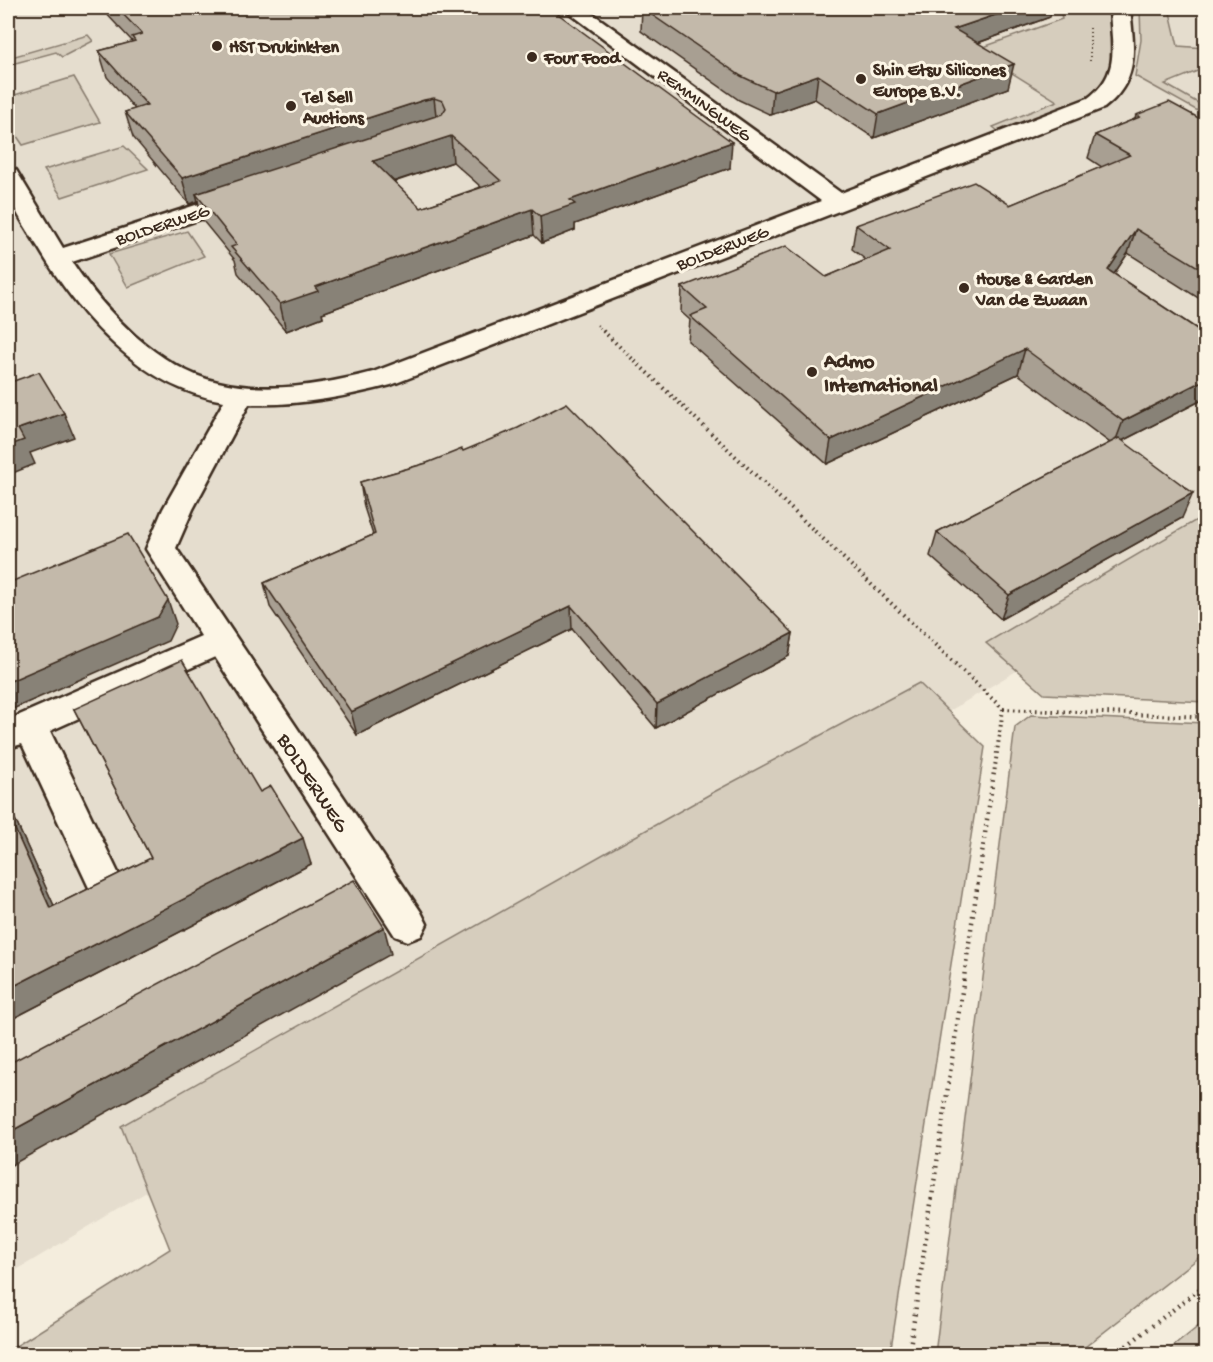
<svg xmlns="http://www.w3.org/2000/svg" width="1213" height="1362" font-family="'Gochi Hand',sans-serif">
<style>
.built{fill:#e5ddce}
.green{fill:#d6cdbd;stroke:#887c6e;stroke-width:1.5}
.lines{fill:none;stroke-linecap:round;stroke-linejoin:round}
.minor-casing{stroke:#3b2a1e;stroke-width:5}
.path-far2{stroke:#3b2a1e;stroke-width:2;stroke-dasharray:1 3;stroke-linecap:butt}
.path-far1{stroke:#3b2a1e;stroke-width:4;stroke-dasharray:1.5 4;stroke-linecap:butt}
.path{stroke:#3b2a1e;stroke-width:4.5;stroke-dasharray:1.5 5;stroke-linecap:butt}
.minor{fill:#fcf5e5;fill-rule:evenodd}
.wall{fill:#a89f92;stroke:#3b2a1e;stroke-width:1.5;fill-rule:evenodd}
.shaded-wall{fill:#888277;stroke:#3b2a1e;stroke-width:1.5}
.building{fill:#c3b9aa;stroke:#3b2a1e;stroke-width:1.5;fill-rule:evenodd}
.poi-dot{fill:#3b2a1e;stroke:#fcf5e5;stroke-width:2}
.labels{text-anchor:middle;stroke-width:6;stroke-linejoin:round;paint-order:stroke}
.far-poi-label{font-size:18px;font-weight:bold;fill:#3b2a1e;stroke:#fcf5e5;text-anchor:start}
.far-street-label{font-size:18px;fill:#3b2a1e;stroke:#fcf5e5}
.poi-label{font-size:21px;font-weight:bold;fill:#3b2a1e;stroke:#fcf5e5;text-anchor:start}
.street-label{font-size:21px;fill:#3b2a1e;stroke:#fcf5e5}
</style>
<rect width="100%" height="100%" fill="#f4eddd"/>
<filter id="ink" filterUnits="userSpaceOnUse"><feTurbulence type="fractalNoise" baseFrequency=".0167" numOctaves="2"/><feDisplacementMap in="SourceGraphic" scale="12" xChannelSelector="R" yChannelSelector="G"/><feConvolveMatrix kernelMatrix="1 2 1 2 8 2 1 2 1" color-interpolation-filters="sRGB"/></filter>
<g filter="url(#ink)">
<polygon class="built" points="8,8 1205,8 1205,558 8,1275"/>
<g class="green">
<path d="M1060,8h51c1,13 7,32 5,46 -8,51 -71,65 -112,82l-11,-9 64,-26 -82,-51 87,-31z"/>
<polygon points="1140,8 1169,8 1178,46 1205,48 1205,68 1165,84 1205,107 1205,115 1135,76 1141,40"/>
<polygon points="88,35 93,41 62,57 56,52 8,65 8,58"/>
<polygon points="74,77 100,122 23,145 8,123 8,97"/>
<polygon points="124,146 148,169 62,197 44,170"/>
<polygon points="187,231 204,256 128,287 109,254"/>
<polygon points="1205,515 1205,702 1044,694 986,643"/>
<polygon points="919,683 985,747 890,1354 8,1354 8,1351 170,1249 121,1126 712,793"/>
<polygon points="1031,715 1205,723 1205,1253 1076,1354 935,1354 1015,727"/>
<polygon points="1205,1321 1205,1354 1164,1354"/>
</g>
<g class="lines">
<defs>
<path id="minor" d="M563,8h22l256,185 247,-95c34,-25 23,-54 22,-90h20c4,41 10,72 -26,100l-713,277c-47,12 -93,21 -142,19l-56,105 -17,39 245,364 6,12 -6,12 -13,5 -13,-5 -180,-279 -165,74 72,150 -5,11 -13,5 -13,-5 -69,-148 -14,4v-28l193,-84 -55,-87 17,-40 61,-108c-83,-13 -145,-85 -186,-154 -10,-16 -22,-34 -29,-51 -3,-8 -1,-20 -1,-28l8,2 47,78 173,-56 8,-2 8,2 4,5 -4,5 -180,60c33,50 86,106 146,120 50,12 105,3 155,-10l448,-171z"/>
</defs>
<use href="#minor" class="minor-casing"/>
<g class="path-far2">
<polyline points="1090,28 1090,63"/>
<polyline points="597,325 604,332"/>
</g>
<g class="path-far1">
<polyline points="603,331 1003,709 994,774"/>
<polyline points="1003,709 1206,717"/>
</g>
<g class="path">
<polyline points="909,1354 994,772"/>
<polyline points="1116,1354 1206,1284"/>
</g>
<use href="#minor" class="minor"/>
</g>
<g class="wall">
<path d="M101,8h449l180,160 -155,56v6l-33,13 -8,-8 -212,78 1,4 -37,14 -48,-58 -3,-13 -32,-39 -5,-20 -9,3 -56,-67 -8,-25 10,-3 -28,-32 -8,-26 34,-9zM453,162l28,25 -60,21 -27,-26z"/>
<polygon points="642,8 1050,17 978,43 1008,88 874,138 815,99 771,115 739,100 641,31"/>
<polygon points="1136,115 1206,122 1206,303 1128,253 1114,274 1206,335 1206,398 1122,441 1182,518 1001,619 930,556 937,532 1110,443 1018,374 827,464 688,341 690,320 681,312 682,287 826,277 866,260 852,249 856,225 1010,205 1102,167 1088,158 1095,135 1135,119"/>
<polygon points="463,451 793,633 789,656 656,728 572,629 357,735 270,607 264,583 373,535 364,507 360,482 427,463"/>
<polygon points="74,709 260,792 311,864 8,1021 8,804 54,906 151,858"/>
</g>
<g class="shaded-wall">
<polygon points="1016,8 1053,8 1050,17 949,53 954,29"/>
<polygon points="1014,64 1008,88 874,138 878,114"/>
<polygon points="818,75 815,99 771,115 773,91"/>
<polygon points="434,98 437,124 196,194 198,201 189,204 182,178 424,100"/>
<polygon points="451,136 453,162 377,187 373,161"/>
<polygon points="732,142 730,168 575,224 575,230 542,243 540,216 570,200"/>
<polygon points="532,209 534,235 322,313 323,317 286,331 280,304 315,287"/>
<polygon points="1136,229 1128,253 1100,295 1108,270"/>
<polygon points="1025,349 1018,374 827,464 831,440"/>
<polygon points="1206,379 1206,398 1114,445 1123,421"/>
<polygon points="64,413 74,437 30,453 35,464 8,475 8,446 18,429"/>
<polygon points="1193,493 1182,518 1001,619 1009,595"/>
<polygon points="168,600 176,624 168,641 8,711 8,682"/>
<polygon points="571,606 572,629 357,735 351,712"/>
<polygon points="793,633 789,656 656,728 657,704"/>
<polygon points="8,804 66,932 50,908 8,814"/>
<polygon points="303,838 311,864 8,1021 8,989"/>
<polygon points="384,927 391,954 8,1167 8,1133"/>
</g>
<g class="building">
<path d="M117,8h433l182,134 -162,58 5,4 -35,12 -8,-7 -217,78 3,4 -38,13 -49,-57 6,-2 -41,-51 246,-80 4,-6 -3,-7 -9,-3 -10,2 -242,78 -57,-66 22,-7 -48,-54 36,-10 -3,-4 10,-3zM451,136l50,45 -80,27 -48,-47z"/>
<polygon points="642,8 1016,8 954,29 1014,64 878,114 818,75 773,91 741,76"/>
<polygon points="1169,102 1206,122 1206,272 1136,229 1108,270 1206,335 1206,379 1123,421 1025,349 831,440 690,316 707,309 682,287 786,246 826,277 890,250 856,225 974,182 1010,205 1130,155 1095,135 1140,117 1136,115"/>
<polygon points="39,372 64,413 18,429 24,440 8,446 8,383"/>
<polygon points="567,403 793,633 657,704 571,606 351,712 264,583 375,534 360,482 427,463 462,449 463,451 518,428"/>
<polygon points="1119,438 1193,493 1009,595 937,532"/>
<polygon points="128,534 168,600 158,617 8,682 8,583"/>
<polygon points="182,660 260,792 271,786 303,838 8,989 8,814 50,908 151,858 74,709"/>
<polygon points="354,880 384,927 8,1133 8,1064"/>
</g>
</g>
<g class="poi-dot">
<circle cx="217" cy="46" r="6"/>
<circle cx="532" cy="57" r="6"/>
<circle cx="861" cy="79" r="6"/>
<circle cx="291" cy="106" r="6"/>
<circle cx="964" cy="288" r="6"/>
<circle cx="812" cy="372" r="6"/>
</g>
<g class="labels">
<g class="far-poi-label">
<text x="229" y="52">HST Drukinkten</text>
<text x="544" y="63">Four Food</text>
<text x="873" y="75">Shin Etsu Silicones<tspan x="873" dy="21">Europe B.V.</tspan></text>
<text x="303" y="102">Tel Sell<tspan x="303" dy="21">Auctions</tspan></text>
<text x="976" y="284">House &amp; Garden<tspan x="976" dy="21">Van de Zwaan</tspan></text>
</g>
<g class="far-street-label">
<text transform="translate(705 104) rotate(36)" y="6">REMMINGWEG</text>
<text transform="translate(162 224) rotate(-18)" y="6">BOLDERWEG</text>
<text transform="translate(722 247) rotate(-21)" y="6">BOLDERWEG</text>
</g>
<g class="poi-label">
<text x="824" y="367">Admo<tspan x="824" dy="24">International</tspan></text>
</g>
<g class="street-label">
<text transform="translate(314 782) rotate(57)" y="7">BOLDERWEG</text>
</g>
</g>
<rect width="1213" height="1362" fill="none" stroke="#fcf5e5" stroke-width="30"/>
<rect x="15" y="15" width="1183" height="1332" fill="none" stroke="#3b2a1e" stroke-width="2" filter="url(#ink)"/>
</svg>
